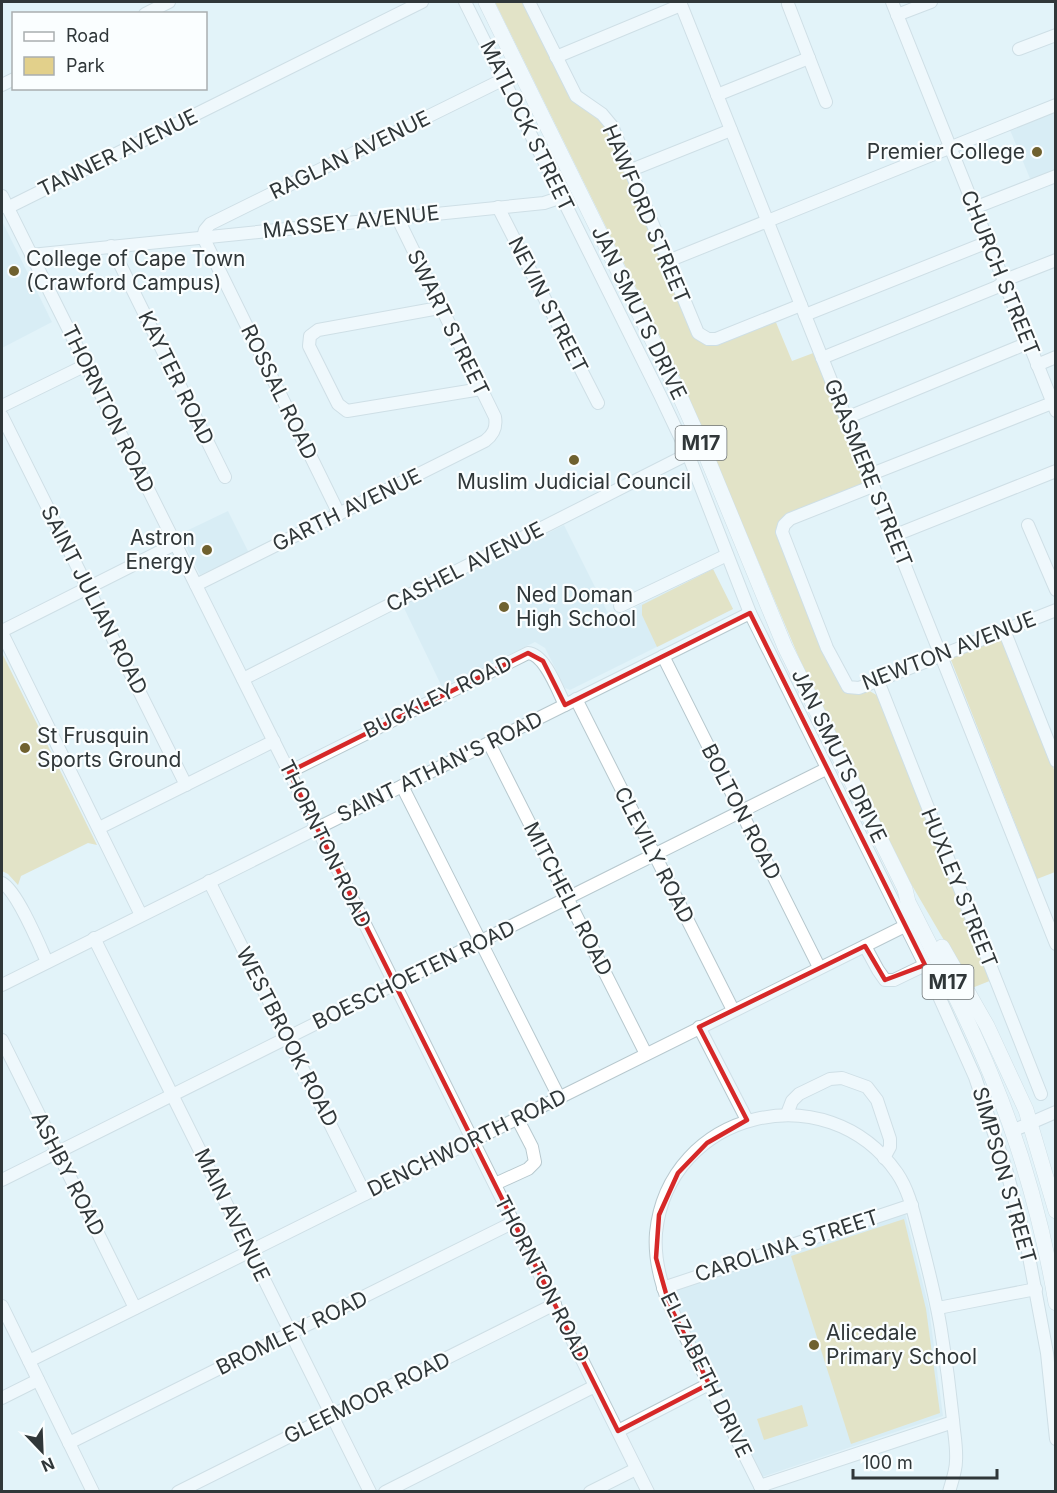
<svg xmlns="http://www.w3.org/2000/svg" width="1057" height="1493" font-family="Inter,sans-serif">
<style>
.built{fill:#cde7ef}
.green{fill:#e2d08b}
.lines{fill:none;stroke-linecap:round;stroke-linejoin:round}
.minor-casing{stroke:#b7c8ce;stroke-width:14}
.major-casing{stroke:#b7c8ce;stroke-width:16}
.minor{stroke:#fff;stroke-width:12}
.major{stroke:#fff;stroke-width:15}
.marked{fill:none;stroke:#d62828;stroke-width:4.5;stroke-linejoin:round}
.poi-dot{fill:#6f612f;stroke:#fafeff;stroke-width:2}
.labels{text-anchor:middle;stroke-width:4.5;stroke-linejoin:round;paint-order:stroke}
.shield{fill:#fafeff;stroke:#6d7374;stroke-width:1.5}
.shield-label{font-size:20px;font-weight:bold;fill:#303739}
.street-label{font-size:21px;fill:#303739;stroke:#fafeff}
.poi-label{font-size:21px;fill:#303739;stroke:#fafeff;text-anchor:start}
</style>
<rect width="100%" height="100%" fill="#e2f3f9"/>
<g class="built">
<polygon points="1055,112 1055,171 1031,181 1010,130"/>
<polygon points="2,221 52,322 2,348"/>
<polygon points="228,511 249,553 200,575 180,534"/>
<polygon points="564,525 611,619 713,569 733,609 570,690 565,688 545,648 535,642 442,687 403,606"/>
<polygon points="905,1213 929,1308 943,1416 759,1478 669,1293"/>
</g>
<g class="green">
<polygon points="495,2 524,2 589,111 607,125 696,337 706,344 775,320 792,361 816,352 867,482 793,512 780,521 777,532 845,692 852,694 868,690 878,696 992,980 972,988 910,882 800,660 681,379"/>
<polygon points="713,569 733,609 657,647 642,615 642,605"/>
<polygon points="999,637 1003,639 1055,772 1055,872 1037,879 951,660 951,658"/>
<polygon points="2,653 97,845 88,843 21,876 18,885 8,874 2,871"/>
<polygon points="904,1219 926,1309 940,1413 851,1444 791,1256"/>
<polygon points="802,1405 808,1426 764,1440 757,1419"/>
</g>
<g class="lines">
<defs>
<g id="minor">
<polyline points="465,2 660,395 688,454 750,613 925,965 975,1077 1006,1169 1027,1246 1047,1353 1056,1439"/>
<polyline points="529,2 576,96 602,114 612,126 698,333 708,339 716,339 801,305"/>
<polyline points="680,2 1056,944"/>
<polyline points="892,2 1056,411"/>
<polyline points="788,4 826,102"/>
<polyline points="145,14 169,2"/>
<polyline points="897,15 931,2"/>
<polyline points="1019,49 1056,35"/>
<polyline points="556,57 681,5"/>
<polyline points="2,85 14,79"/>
<polyline points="717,95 809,58"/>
<polyline points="631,170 731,130"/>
<polyline points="2,196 648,1492"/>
<polyline points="498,207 598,403"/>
<polyline points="7,208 422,2"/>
<polyline points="974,208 1056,176"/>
<polyline points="111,246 225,477"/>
<polyline points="31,255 544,203 562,197"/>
<polyline points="668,261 1056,105"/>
<polyline points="439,308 318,330 310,336 309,346 338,404 347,411 481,389"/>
<polyline points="805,315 988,242"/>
<polyline points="822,358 997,287 1010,278 1056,260"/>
<polyline points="1037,365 1056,357"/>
<polyline points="2,406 86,365"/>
<polyline points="2,416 186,785"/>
<polyline points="846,418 1028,343"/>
<polyline points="869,475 1052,403"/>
<polyline points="873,486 790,519 784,525 782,532 827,648 848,687 859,688 1056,610"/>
<polyline points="339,514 203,237 205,230 210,224 504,79"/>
<polyline points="1028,525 1056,590"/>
<polyline points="893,536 1056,471"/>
<path d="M196,585l289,-144c8,-6 12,-13 10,-24l-98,-200"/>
<polyline points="620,606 727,555"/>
<polyline points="1004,630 1056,761"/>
<polyline points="2,631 175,544"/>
<polyline points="2,633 141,915"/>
<polyline points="663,656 819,967"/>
<polyline points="243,679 688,454"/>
<polyline points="878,681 1041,1094"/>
<polyline points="576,699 733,1010"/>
<polyline points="489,743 646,1054"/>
<path d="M289,772l239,-119c17,1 30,38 37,52"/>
<polyline points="402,786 559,1097"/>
<polyline points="99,828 274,741"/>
<polyline points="209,881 365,1194"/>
<path d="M2,883c15,8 37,61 45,79"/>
<polyline points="94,938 370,1492"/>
<polyline points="865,946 878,970 885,980 894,980 925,965"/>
<polyline points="2,985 750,613"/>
<polyline points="699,1027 747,1120"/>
<polyline points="2,1040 135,1308"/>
<polyline points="787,1114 792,1101 799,1094 830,1079 842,1078 867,1087 877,1100 890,1139 890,1147 884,1158"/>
<polyline points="1012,1131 1056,1112"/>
<polyline points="2,1180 826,769"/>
<polyline points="495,1184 528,1169 535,1162 532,1147 517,1118"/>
<polyline points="663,1288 912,1205"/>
<polyline points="2,1306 93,1492"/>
<polyline points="938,1308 1036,1289"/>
<polyline points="29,1361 905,926"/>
<polyline points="2,1398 38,1380"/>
<polyline points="618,1431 709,1384"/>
<polyline points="69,1443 514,1222"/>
<polyline points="760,1486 953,1422"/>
<polyline points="178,1492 555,1304"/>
<polyline points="385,1492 595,1386"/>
<polyline points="590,1492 636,1469"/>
<path d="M763,1492l-94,-188c-9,-23 -15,-46 -13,-71 12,-122 171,-161 241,-60 13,19 17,42 23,64 8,31 16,61 21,93 5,30 9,60 12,90 1,14 4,27 3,41 0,10 -4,20 -7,31"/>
</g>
<g id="major">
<path d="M486,2l193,392 24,54 82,199 120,242 3,13c29,57 59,114 83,173 30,72 52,151 65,228"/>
<polyline points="942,947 987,1026 1026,1110 1056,1211"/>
</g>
</defs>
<use href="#minor" class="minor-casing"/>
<use href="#major" class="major-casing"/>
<use href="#minor" class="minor"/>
<use href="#major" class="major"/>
</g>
<path d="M0 0H1057V1493H0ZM750,613l175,352 -40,15 -20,-34 -166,81 48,93 -40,23 -29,30 -19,42 -3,43 13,46 40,80 -91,47 -329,-659 239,-119 15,8 22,44z" fill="#e2f3f9" fill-opacity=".55" fill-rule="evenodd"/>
<path class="marked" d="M750,613l175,352 -40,15 -20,-34 -166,81 48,93 -40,23 -29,30 -19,42 -3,43 13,46 40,80 -91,47 -329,-659 239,-119 15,8 22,44z"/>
<g class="poi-dot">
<circle cx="1037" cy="152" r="6"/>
<circle cx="14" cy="271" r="6"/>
<circle cx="574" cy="460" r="6"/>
<circle cx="207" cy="550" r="6"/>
<circle cx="504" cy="607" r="6"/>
<circle cx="25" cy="748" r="6"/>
<circle cx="814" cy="1345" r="6"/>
</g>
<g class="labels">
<g class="shield">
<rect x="675.5" y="426" width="51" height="34" rx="4.5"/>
<rect x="922.5" y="965" width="51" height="34" rx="4.5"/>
</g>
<g class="shield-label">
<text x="701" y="450">M17</text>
<text x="948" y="989">M17</text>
</g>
<g class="street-label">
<text transform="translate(527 126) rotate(64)" y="7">MATLOCK STREET</text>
<text transform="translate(118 153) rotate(-26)" y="7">TANNER AVENUE</text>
<text transform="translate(350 155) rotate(-26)" y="7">RAGLAN AVENUE</text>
<text transform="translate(646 214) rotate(67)" y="7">HAWFORD STREET</text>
<text transform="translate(351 222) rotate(-6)" y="7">MASSEY AVENUE</text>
<text transform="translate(1000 273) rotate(68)" y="7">CHURCH STREET</text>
<text transform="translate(548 305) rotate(63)" y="7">NEVIN STREET</text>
<text transform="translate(639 313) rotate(64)" y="7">JAN SMUTS DRIVE</text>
<text transform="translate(448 323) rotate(64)" y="7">SWART STREET</text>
<text transform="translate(176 378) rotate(64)" y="7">KAYTER ROAD</text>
<text transform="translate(279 392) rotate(64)" y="7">ROSSAL ROAD</text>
<text transform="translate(108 409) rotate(64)" y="7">THORNTON ROAD</text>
<text transform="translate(868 473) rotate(68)" y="7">GRASMERE STREET</text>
<text transform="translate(347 510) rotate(-26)" y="7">GARTH AVENUE</text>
<text transform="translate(465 567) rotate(-27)" y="7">CASHEL AVENUE</text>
<text transform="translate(94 600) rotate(63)" y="7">SAINT JULIAN ROAD</text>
<text transform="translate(949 651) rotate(-21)" y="7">NEWTON AVENUE</text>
<text transform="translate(438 697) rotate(-26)" y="7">BUCKLEY ROAD</text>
<text transform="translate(839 756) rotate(64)" y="7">JAN SMUTS DRIVE</text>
<text transform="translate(440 767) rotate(-26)" y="7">SAINT ATHAN'S ROAD</text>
<text transform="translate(741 812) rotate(63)" y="7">BOLTON ROAD</text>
<text transform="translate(325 844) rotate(64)" y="7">THORNTON ROAD</text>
<text transform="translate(654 855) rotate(63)" y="7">CLEVILY ROAD</text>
<text transform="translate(959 888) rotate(68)" y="7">HUXLEY STREET</text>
<text transform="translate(568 899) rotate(63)" y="7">MITCHELL ROAD</text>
<text transform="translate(414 975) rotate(-26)" y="7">BOESCHOETEN ROAD</text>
<text transform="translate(287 1037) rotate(63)" y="7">WESTBROOK ROAD</text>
<text transform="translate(467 1143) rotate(-26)" y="7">DENCHWORTH ROAD</text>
<text transform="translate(68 1174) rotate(63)" y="7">ASHBY ROAD</text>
<text transform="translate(1004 1175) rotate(74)" y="7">SIMPSON STREET</text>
<text transform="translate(232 1215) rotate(64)" y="7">MAIN AVENUE</text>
<text transform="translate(787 1246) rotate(-18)" y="7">CAROLINA STREET</text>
<text transform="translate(542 1279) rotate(63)" y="7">THORNTON ROAD</text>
<text transform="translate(292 1333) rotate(-26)" y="7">BROMLEY ROAD</text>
<text transform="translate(706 1375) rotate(64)" y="7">ELIZABETH DRIVE</text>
<text transform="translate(367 1398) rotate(-26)" y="7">GLEEMOOR ROAD</text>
</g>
<g class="poi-label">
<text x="1025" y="159" text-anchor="end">Premier College</text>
<text x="26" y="266">College of Cape Town<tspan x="26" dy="24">(Crawford Campus)</tspan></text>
<text x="574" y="489" text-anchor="middle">Muslim Judicial Council</text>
<text x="195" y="545" text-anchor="end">Astron<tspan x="195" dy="24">Energy</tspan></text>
<text x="516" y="602">Ned Doman<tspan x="516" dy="24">High School</tspan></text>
<text x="37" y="743">St Frusquin<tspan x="37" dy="24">Sports Ground</tspan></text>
<text x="826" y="1340">Alicedale<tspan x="826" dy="24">Primary School</tspan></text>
</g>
</g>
<rect width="1057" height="1493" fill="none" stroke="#303739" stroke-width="6"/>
<rect x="12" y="12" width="195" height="78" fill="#fafeff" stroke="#a9aeb0" stroke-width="1.5"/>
<rect x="24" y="32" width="30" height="9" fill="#ffffff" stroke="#a9aeb0" stroke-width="1.5"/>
<text x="66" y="42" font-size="18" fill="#303739">Road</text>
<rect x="24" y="57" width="30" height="18" fill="#e2d08b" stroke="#a9aeb0" stroke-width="1.5"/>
<text x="66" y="72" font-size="18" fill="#303739">Park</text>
<g transform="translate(42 1451) rotate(157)" stroke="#fafeff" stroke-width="4.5" paint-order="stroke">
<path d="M0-4.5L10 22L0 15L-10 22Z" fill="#303739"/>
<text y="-9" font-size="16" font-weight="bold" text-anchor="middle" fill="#303739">N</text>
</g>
<path d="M853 1469v9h144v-9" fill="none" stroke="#303739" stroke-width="3"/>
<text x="862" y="1469" font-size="18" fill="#303739" stroke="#fafeff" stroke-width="4.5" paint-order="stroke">100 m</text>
</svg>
